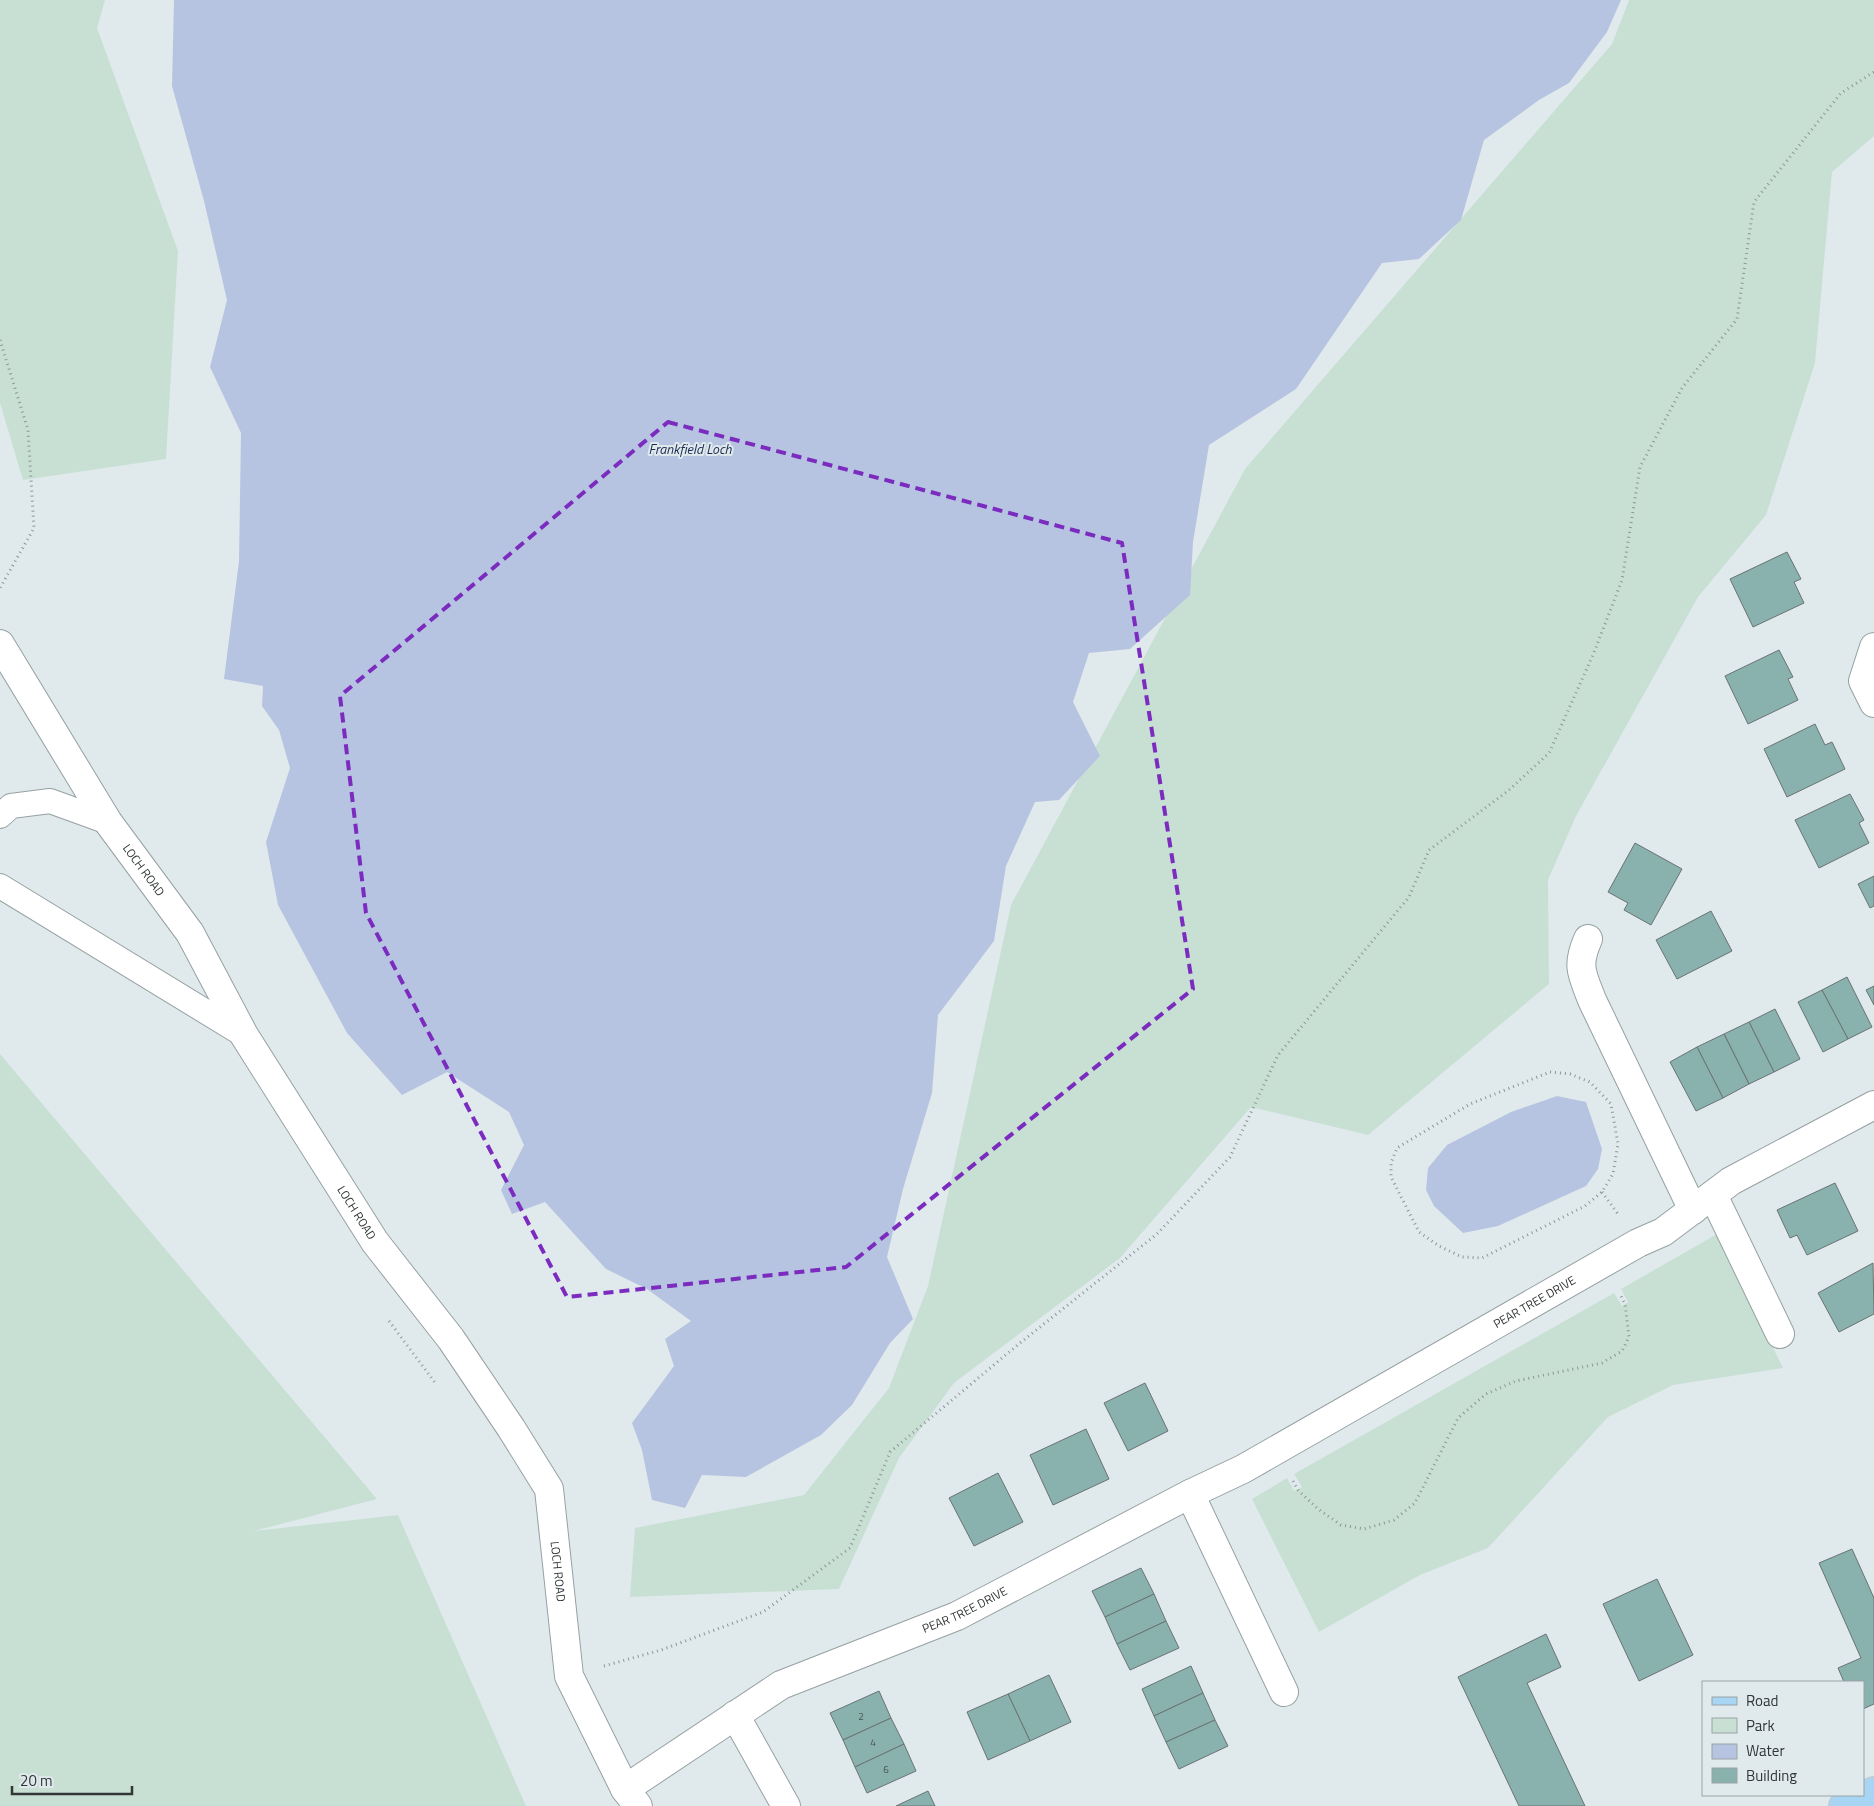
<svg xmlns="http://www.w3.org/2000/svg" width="1874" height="1806" font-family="'Titillium Web',sans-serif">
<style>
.green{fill:#c8e0d4}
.water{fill:#b7c4e1}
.building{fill:#89b1ad;stroke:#6a7373}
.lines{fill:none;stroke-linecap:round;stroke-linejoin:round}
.service-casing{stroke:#96a0a2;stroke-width:26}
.minor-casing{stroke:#96a0a2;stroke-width:30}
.primary-casing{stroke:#c6c7c7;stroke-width:30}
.path{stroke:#8e9597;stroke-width:3;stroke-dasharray:1 4;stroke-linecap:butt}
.service{stroke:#fff;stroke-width:24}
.minor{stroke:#fff;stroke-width:28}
.primary{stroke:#a9d5f4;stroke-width:28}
.marked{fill:none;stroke:#7b2cbf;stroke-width:4;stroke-dasharray:10 6;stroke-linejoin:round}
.labels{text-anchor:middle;stroke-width:4;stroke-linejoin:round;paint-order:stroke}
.number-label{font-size:10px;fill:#485554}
.street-label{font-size:12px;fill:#323637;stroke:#e0eaec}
.water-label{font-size:14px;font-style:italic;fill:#1d2c53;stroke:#e0eaec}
</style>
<rect width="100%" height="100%" fill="#e0eaec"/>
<g class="green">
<polygon points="0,0 105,0 97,28 178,251 166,459 23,480 0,403"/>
<polygon points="1629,0 1874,0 1874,136 1832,172 1815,363 1766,515 1698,597 1576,816 1548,880 1549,984 1368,1135 1251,1107 1120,1258 954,1383 899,1458 839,1589 630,1597 635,1528 804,1495 889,1388 928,1286 1011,905 1245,469 1612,44"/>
<polygon points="0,1054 377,1499 254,1531 398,1515 526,1806 0,1806"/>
<polygon points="1717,1234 1783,1368 1673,1385 1608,1417 1488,1548 1420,1575 1319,1632 1252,1499 1287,1478 1294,1491 1302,1487 1294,1474 1614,1293 1622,1306 1628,1302 1621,1289"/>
</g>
<g class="water">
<polygon points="174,0 1621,0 1607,32 1569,83 1539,100 1484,140 1461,220 1419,259 1382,263 1296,389 1209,445 1193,542 1190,595 1130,649 1089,653 1073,702 1100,756 1059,800 1035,802 1006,866 994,941 938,1015 932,1093 903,1189 887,1257 913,1319 890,1343 852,1405 821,1435 746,1477 702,1475 685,1508 652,1500 642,1450 632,1423 674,1366 665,1339 691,1321 647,1289 606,1269 545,1202 512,1214 501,1190 524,1145 509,1112 447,1072 402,1095 347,1033 278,905 266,842 290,768 279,730 262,706 263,686 224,679 239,561 241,433 210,367 227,300 204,201 172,86"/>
<polygon points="1557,1096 1586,1102 1602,1149 1598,1169 1586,1186 1498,1226 1463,1233 1434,1206 1426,1190 1428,1168 1447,1145 1511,1112"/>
</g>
<g class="building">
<polygon points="1787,552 1801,579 1794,582 1804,603 1753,627 1730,579"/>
<polygon points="1779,650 1793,677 1788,679 1798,700 1748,724 1725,676"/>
<polygon points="1815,724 1825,745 1832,742 1845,769 1787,797 1764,749"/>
<polygon points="1850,794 1864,820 1859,823 1869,843 1819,868 1795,820"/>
<polygon points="1635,843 1682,869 1651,925 1624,910 1628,903 1608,892"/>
<polygon points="1874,876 1874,906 1870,908 1858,884"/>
<polygon points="1711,911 1732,951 1677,979 1656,940"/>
<polygon points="1847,977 1872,1027 1848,1039 1822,990"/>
<polygon points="1874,986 1874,1005 1866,990"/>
<polygon points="1822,990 1848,1039 1823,1052 1798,1002"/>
<polygon points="1775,1009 1800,1059 1774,1072 1749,1022"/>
<polygon points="1749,1022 1774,1072 1749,1084 1724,1034"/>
<polygon points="1724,1034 1749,1084 1723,1098 1697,1047"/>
<polygon points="1697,1047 1723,1098 1696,1111 1670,1062"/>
<polygon points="1835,1183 1858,1231 1807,1255 1797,1235 1790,1238 1777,1210"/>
<polygon points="1873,1263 1874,1314 1839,1332 1818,1293"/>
<polygon points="1145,1383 1168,1431 1128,1451 1104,1403"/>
<polygon points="1086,1429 1109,1479 1053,1505 1030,1455"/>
<polygon points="998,1473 1023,1522 974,1546 949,1498"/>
<polygon points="1852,1549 1874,1598 1874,1704 1863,1709 1863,1682 1844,1682 1838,1668 1861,1658 1819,1563"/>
<polygon points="1141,1568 1154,1594 1105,1617 1092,1591"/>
<polygon points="1657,1579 1693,1655 1639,1681 1603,1604"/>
<polygon points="1154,1594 1166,1621 1117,1644 1105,1617"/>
<polygon points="1166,1621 1179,1648 1130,1670 1117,1644"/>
<polygon points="1546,1634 1561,1667 1527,1683 1585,1806 1519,1806 1458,1677"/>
<polygon points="1191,1666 1203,1693 1154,1716 1142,1689"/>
<polygon points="1049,1675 1071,1722 1030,1741 1008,1694"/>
<polygon points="879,1691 891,1718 843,1740 830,1713"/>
<polygon points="1203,1693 1215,1720 1166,1742 1154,1716"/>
<polygon points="1008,1694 1030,1741 988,1760 967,1712"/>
<polygon points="891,1718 904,1744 855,1767 843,1740"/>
<polygon points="1215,1720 1228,1746 1179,1769 1166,1742"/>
<polygon points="904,1744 916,1771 867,1793 855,1767"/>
<polygon points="928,1791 935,1806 896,1806"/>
</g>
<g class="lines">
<defs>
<g id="service">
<polyline points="0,816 11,806 50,801 108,822"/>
<polyline points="0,886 244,1035"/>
</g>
<g id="minor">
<path id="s1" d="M0,644l108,178 82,111 54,102 131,207 76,97 60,89 38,61 20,187 56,113 13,17"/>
<polyline points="1874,647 1863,681 1874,703"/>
<path d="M1588,939c-12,27 -6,35 4,61l101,210"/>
<polyline points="1713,1195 1780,1334"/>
<polyline points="1190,1494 1284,1692"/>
<polyline points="735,1715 786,1806"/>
<path id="s2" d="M625,1789l156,-104 176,-69 233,-122 53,-25 395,-226 25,-11 68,-51 143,-76"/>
</g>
<polyline id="primary" points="1843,1806 1874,1791"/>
</defs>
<use href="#service" class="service-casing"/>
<use href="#minor" class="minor-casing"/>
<use href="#primary" class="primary-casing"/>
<g class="path">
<polyline points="0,340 28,430 34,528 0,588"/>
<polygon points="1550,1072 1570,1074 1590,1082 1611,1104 1618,1144 1613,1174 1602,1192 1585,1206 1482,1258 1462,1257 1439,1246 1419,1232 1391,1177 1391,1163 1397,1148 1470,1104"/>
<polyline points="1602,1192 1618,1214"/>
<polyline points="389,1321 436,1384"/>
<polyline points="1293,1481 1298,1490 1318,1509 1341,1525 1364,1529 1394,1520 1415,1503 1458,1418 1486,1394 1516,1381 1602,1363 1622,1351 1629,1337 1625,1304 1620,1294"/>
<polyline points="604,1666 661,1650 763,1612 850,1548 890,1452 1020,1343 1157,1234 1230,1157 1278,1055 1409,897 1429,850 1508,791 1549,753 1593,655 1622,580 1640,467 1682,388 1737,319 1754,202 1841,93 1874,72"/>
</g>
<use href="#service" class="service"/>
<use href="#minor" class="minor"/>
<use href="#primary" class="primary"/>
</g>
<path class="marked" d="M668,422l454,121 71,446 -347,278 -279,30 -201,-384 -26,-217z"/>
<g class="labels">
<g class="number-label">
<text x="861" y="1720">2</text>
<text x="873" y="1746">4</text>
<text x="886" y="1773">6</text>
</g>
<g class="street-label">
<text dy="4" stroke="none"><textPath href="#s1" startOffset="268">LOCH ROAD</textPath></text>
<text dy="4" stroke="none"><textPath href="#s1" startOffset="672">LOCH ROAD</textPath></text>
<text dy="4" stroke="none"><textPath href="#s2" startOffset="1034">PEAR TREE DRIVE</textPath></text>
<text dy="4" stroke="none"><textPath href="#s1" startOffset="1092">LOCH ROAD</textPath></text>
<text dy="4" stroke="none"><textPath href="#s2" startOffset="386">PEAR TREE DRIVE</textPath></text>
</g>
<g class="water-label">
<text x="690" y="454">Frankfield Loch</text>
</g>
</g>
<rect x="1702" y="1681" width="162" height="115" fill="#e0eaec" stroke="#9aa2a4"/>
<rect x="1712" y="1697" width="25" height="8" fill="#a9d5f4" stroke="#9aa2a4"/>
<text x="1746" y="1706" font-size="15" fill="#323637">Road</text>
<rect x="1712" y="1718" width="25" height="15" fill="#c8e0d4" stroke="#9aa2a4"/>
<text x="1746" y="1731" font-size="15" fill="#323637">Park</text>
<rect x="1712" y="1744" width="25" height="15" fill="#b7c4e1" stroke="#9aa2a4"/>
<text x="1746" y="1756" font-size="15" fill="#323637">Water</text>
<rect x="1712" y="1768" width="25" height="15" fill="#89b1ad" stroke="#9aa2a4"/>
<text x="1746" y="1781" font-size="15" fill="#323637">Building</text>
<path d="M12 1786v8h120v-8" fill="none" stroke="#323637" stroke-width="2.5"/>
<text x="20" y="1786" font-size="15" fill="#323637" stroke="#e0eaec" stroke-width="4" paint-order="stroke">20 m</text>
</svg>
